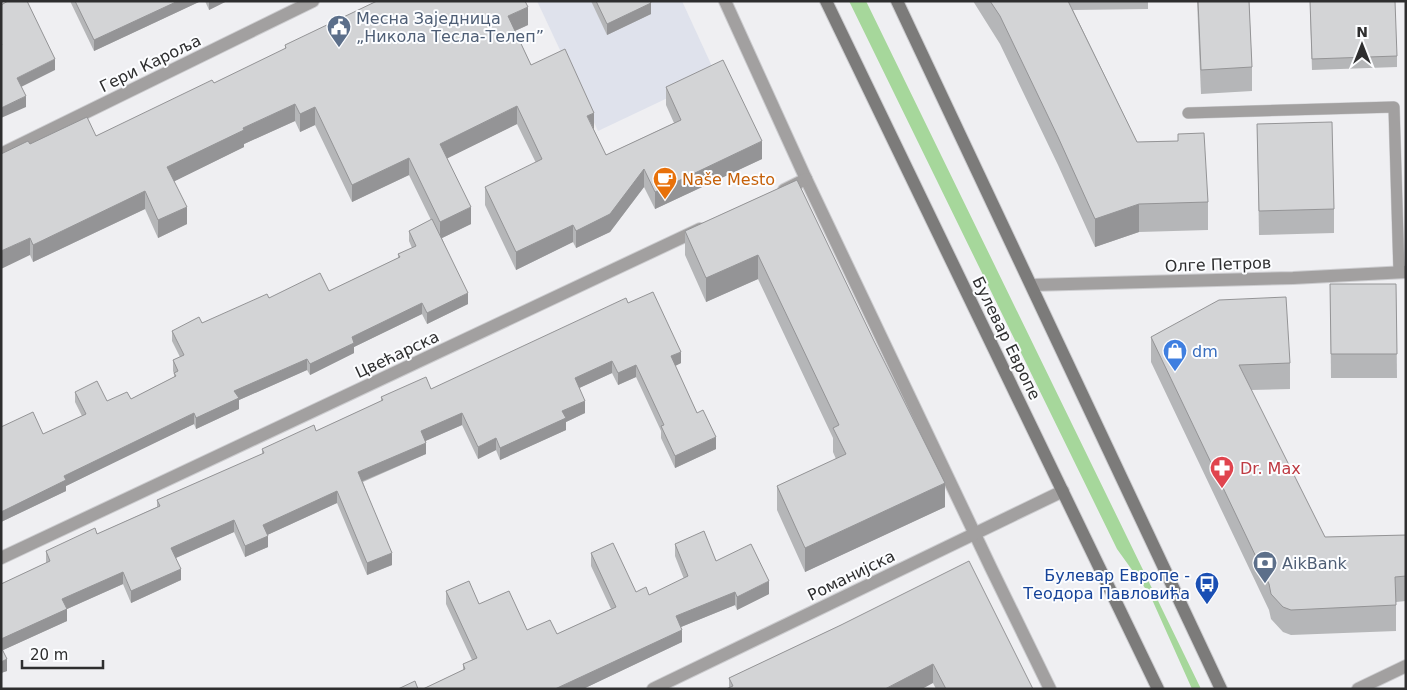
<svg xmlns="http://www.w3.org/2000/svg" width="1407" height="690" font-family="'DejaVu Sans',sans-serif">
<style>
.built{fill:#dfe2ec}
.green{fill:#a6d79b}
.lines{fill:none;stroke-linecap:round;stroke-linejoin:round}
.lane-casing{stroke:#cccccf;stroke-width:12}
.street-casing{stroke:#cccccf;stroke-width:14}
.secondary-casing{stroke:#cccccf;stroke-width:14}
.lane{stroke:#a2a0a0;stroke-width:11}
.street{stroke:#a2a0a0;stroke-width:12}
.secondary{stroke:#7c7b7a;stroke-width:12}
.wall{fill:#b5b6b8}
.shaded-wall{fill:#949496}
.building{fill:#d3d4d6;stroke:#949496}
.labels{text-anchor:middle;stroke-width:4;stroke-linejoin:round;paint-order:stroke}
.service-label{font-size:16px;fill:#4e5e75;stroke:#fcfdff;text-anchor:start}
.street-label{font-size:16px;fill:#2e2e2f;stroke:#fcfdff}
.food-label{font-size:16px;fill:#c56008;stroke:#fcfdff;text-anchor:start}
.shop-label{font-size:16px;fill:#366cbe;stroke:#fcfdff;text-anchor:start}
.health-label{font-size:16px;fill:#be3a42;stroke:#fcfdff;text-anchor:start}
.transit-label{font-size:16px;fill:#164399;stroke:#fcfdff;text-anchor:end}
</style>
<rect width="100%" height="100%" fill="#efeff2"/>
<polygon class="built" points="537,1 682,1 716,75 598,131"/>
<polygon class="green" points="849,1 866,1 1201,689 1192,689 1150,595 1117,549"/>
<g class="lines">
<defs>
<polyline id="lane" points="1188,113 1394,107 1399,272"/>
<g id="street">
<polyline points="725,1 806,179 991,568 1050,689"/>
<polyline points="1,154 313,1"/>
<polyline points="784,190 806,179"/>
<polyline points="1032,285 1293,278 1406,272"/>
<polyline points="1,558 700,229"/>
<polyline points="653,689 1063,491"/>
<polyline points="1358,689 1406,666"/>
</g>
<g id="secondary">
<polyline points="826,1 1158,689"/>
<polyline points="897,1 1221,689"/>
</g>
</defs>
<use href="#lane" class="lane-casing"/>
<use href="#street" class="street-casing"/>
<use href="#secondary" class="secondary-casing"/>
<use href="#lane" class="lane"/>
<use href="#street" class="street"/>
<use href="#secondary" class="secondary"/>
</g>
<g class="wall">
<polygon points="70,1 201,1 94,51"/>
<polygon points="205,1 227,1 209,10"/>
<polygon points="591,1 650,1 651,14 607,35"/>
<polygon points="973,1 1148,1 1148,9 1073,10 1137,142 1178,141 1178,134 1208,202 1208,230 1139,232 1095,247 1058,165 1000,44"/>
<polygon points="1197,1 1249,1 1252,67 1252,91 1201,94"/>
<polygon points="1310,11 1397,56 1397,67 1312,70"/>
<polygon points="528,25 515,31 531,65 594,130 606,155 674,123 666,105 666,87 762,159 655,209 644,187 610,232 576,248 573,242 516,270 485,205 485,187 536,163 517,124 447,158 471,224 442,238 468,304 427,324 422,314 354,347 354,353 310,375 307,370 239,400 239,409 196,429 194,424 128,455 66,486 66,491 1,522 1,427 43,434 82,416 75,402 75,392 107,401 131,399 174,377 174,374 173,371 173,360 180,357 172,341 172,331 202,323 269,298 329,291 398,258 398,254 412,248 409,241 409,231 431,220 409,175 352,202 315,125 300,132 295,121 244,144 244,147 174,181 187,224 158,238 145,209 33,262 30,255 30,144 96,136 214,83 285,49 285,45"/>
<polygon points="1257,124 1334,209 1334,233 1259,235"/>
<polygon points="797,180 945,507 805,572 777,510 777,486 836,459 833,452 833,438 758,279 706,302 685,255 685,231"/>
<polygon points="1330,284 1396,284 1397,378 1331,378"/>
<polygon points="628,303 681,363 675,366 697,413 716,449 675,468 661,438 661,431 636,377 618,385 612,373 579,388 585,413 566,422 566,430 500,460 496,450 478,459 462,425 425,441 426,454 363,482 392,565 367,575 337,503 267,535 268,547 245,557 234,532 176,558 181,580 131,603 123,584 67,609 67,621 3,650 7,671 1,673 1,584 46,563 46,551 97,534 157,507 157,500 262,454 262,449 316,431 381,401 381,397 431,389"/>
<polygon points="1151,337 1290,363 1290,389 1251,390 1325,537 1406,535 1406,601 1396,602 1396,631 1291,635 1283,632 1271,619 1269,610 1151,362"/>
<polygon points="675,544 716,561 769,594 737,610 735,605 681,627 682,642 583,689 423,689 463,670 463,664 472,660 446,604 446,591 479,604 527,630 557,634 611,609 591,566 591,553 636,592 649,595 684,579 675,556"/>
<polygon points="841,625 1033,689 936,689 933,683 729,687 729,678"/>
</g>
<g class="shaded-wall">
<polygon points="178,1 201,1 94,51 94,40"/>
<polygon points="209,1 227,1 209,10"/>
<polygon points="651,3 651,14 607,35 607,24"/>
<polygon points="528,7 528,25 508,34 508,16"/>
<polygon points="55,59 55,70 17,89 17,78"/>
<polygon points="26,96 26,107 1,118 1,108"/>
<polygon points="295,104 295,121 244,144 244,147 167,185 167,167 243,128"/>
<polygon points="517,106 517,124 440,162 440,144"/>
<polygon points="315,107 315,125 300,132 300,114"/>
<polygon points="594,113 594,130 587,116"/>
<polygon points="762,141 762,159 655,209 655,192"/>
<polygon points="409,158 409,175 352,202 352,185"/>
<polygon points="644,169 644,187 610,232 576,248 576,231"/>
<polygon points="145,191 145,209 33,262 33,245"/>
<polygon points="1139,204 1139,232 1095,247 1095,219"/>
<polygon points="187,207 187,224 158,238 158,220"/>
<polygon points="471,207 471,224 440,239 440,222"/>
<polygon points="573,225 573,242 516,270 516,252"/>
<polygon points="30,238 30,255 1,269 1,251"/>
<polygon points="758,255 758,279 706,302 706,278"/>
<polygon points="468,293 468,304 427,324 427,313"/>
<polygon points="422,303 422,314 354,347 354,353 310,375 310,364 352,337"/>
<polygon points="681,352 681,363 671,368 671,356"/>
<polygon points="307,359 307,370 239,400 239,409 196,429 196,418 234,391"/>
<polygon points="612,361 612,373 575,390 575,378"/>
<polygon points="636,365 636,377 618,385 618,373"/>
<polygon points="585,401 585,413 566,422 566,430 500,460 500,448 562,411"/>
<polygon points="194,413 194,424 66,486 66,491 1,522 1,512 64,476"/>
<polygon points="462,413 462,425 421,443 421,431"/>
<polygon points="716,437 716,449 675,468 675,456"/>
<polygon points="496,438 496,450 478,459 478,447"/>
<polygon points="426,443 426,454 358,483 358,472"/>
<polygon points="945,483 945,507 805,572 805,548"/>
<polygon points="337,491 337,503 263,537 263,525"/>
<polygon points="234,520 234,532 171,560 171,548"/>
<polygon points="268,536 268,547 245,557 245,546"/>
<polygon points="392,553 392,565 367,575 367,563"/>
<polygon points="181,569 181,580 131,603 131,591"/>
<polygon points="123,572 123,584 67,609 67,621 1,651 1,639 62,599"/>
<polygon points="769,581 769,594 737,610 737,597"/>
<polygon points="735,592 735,605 676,629 676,616"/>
<polygon points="682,630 682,642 583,689 555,689"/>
<polygon points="7,659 7,671 1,673 1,662"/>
<polygon points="933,664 933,683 922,689 885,689"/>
</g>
<g class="building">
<polygon points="8,1 27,1 55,59 17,78 26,96 1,108 1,46 2,45 1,43 1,5"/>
<polygon points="75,1 178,1 94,40"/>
<polygon points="377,1 525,1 528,7 508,16 531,65 565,49 594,113 587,116 606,155 681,120 666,87 723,60 762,141 655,192 644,169 610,214 576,231 573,225 516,252 485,187 542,159 517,106 440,144 471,207 440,222 409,158 352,185 315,107 300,114 295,104 243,128 244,130 167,167 187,207 158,220 145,191 33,245 30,238 1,251 1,154 28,141 30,144 87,117 96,136 212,80 214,83 286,48 285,45"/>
<polygon points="596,1 650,1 651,3 607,24"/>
<polygon points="990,1 1068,1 1137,142 1178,141 1178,134 1204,133 1208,202 1139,204 1095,219 1058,137 1000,16"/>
<polygon points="1198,1 1249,1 1252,67 1201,70"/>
<polygon points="1310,1 1395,1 1397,56 1312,59"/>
<polygon points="1332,122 1334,209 1259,211 1257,124"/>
<polygon points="797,180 874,341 945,483 805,548 777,486 846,454 833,428 839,425 758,255 706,278 685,231"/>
<polygon points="432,219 468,293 427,313 422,303 352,337 354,343 310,364 307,359 234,391 239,398 196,418 194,413 128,445 64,476 66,480 1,512 1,427 33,412 43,434 86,414 75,392 97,381 107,401 127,392 131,399 176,376 174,373 178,371 173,360 184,355 172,331 199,317 202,323 267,294 269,298 320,273 329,291 400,257 398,254 416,246 409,231"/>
<polygon points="1330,284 1396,284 1397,354 1331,354"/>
<polygon points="653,292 681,352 671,356 697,413 703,410 716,437 675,456 661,426 664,425 636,365 618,373 612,361 575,378 585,401 562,411 566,418 500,448 496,438 478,447 462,413 421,431 426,443 358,472 392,553 367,563 337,491 263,525 268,536 245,546 234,520 171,548 181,569 131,591 123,572 62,599 67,609 1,639 1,584 50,561 46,551 95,528 97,534 160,506 157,500 264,453 262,449 314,425 316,431 383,400 381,397 426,377 431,389 626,298 628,303"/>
<polygon points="1286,297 1290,363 1239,365 1325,537 1406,535 1406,576 1395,577 1396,605 1291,610 1283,607 1271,594 1269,584 1151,337 1219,300"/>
<polygon points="704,531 716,561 751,544 769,581 737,597 735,592 676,616 682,630 555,689 423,689 465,669 463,664 477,658 446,591 469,581 479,604 509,591 527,630 550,620 557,634 616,607 591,553 613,543 636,592 646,587 649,595 688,576 675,544"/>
<polygon points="969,561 1033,689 946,689 933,664 885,689 726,689 733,686 729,678 841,625"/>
<polygon points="1,647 7,659 1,662"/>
<polygon points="415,681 418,689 398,689"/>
</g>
<defs>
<symbol id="civic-pin" viewBox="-11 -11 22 30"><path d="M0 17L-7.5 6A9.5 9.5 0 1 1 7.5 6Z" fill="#5c6f8a" stroke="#fcfdff"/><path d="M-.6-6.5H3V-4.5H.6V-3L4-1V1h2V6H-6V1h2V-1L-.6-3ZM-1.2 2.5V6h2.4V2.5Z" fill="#fff"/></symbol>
<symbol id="cafe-pin" viewBox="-11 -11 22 30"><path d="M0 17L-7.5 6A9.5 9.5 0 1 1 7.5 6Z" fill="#e8710a" stroke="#fcfdff"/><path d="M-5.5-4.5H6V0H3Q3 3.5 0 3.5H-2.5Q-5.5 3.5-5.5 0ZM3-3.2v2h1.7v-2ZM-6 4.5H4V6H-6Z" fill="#fff"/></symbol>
<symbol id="shop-pin" viewBox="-11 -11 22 30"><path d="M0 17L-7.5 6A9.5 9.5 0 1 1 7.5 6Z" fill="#3f7fe0" stroke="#fcfdff"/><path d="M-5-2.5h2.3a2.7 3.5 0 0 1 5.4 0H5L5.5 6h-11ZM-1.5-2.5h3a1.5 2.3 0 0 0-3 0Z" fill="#fff"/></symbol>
<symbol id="pharmacy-pin" viewBox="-11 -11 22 30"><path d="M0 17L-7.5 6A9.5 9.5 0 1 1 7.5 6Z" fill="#e0444e" stroke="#fcfdff"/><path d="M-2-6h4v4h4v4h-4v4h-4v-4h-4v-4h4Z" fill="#fff"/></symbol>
<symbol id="bank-pin" viewBox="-11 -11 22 30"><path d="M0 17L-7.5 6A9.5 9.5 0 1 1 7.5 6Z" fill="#5c6f8a" stroke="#fcfdff"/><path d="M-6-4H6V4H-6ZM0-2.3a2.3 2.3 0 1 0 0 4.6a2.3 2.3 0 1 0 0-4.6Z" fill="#fff"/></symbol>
<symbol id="bus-pin" viewBox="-11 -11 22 30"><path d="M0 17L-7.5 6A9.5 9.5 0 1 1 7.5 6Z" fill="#1a4fb4" stroke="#fcfdff"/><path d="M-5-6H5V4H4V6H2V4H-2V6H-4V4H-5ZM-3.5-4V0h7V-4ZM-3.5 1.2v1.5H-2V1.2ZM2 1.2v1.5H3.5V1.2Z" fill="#fff"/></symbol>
</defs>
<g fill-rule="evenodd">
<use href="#civic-pin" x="325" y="13" width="28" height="38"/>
<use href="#cafe-pin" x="651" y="165" width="28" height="38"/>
<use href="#shop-pin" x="1161" y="337" width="28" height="38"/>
<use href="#pharmacy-pin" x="1208" y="454" width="28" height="38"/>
<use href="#bank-pin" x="1251" y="549" width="28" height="38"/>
<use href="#bus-pin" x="1193" y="570" width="28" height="38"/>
</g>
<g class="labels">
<g class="service-label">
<text x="356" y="24">Месна Заједница<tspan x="356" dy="18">„Никола Тесла-Телеп”</tspan></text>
<text x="1282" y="569">AikBank</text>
</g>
<g class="street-label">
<text transform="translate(150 63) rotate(-26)" y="6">Гери Кароља</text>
<text transform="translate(1218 264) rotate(-2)" y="6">Олге Петров</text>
<text transform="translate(1007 338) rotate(64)" y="6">Булевар Европе</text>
<text transform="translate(397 354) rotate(-25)" y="6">Цвећарска</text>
<text transform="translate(851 575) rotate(-26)" y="6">Романијска</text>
</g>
<g class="food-label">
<text x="682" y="185">Naše Mesto</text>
</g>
<g class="shop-label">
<text x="1192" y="357">dm</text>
</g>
<g class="health-label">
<text x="1240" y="474">Dr. Max</text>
</g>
<g class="transit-label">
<text x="1190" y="581">Булевар Европе -<tspan x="1190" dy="18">Теодора Павловића</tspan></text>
</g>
</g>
<rect width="1407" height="690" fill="none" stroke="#2e2e2f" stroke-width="5"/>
<g transform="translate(1362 45)" stroke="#fcfdff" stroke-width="4" paint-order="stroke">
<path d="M0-4L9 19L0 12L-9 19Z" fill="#2e2e2f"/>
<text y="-8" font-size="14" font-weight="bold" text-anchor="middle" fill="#2e2e2f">N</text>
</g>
<path d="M22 660v8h81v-8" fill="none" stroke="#2e2e2f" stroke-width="2.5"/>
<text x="30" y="660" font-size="15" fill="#2e2e2f" stroke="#fcfdff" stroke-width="4" paint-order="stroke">20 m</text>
</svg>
